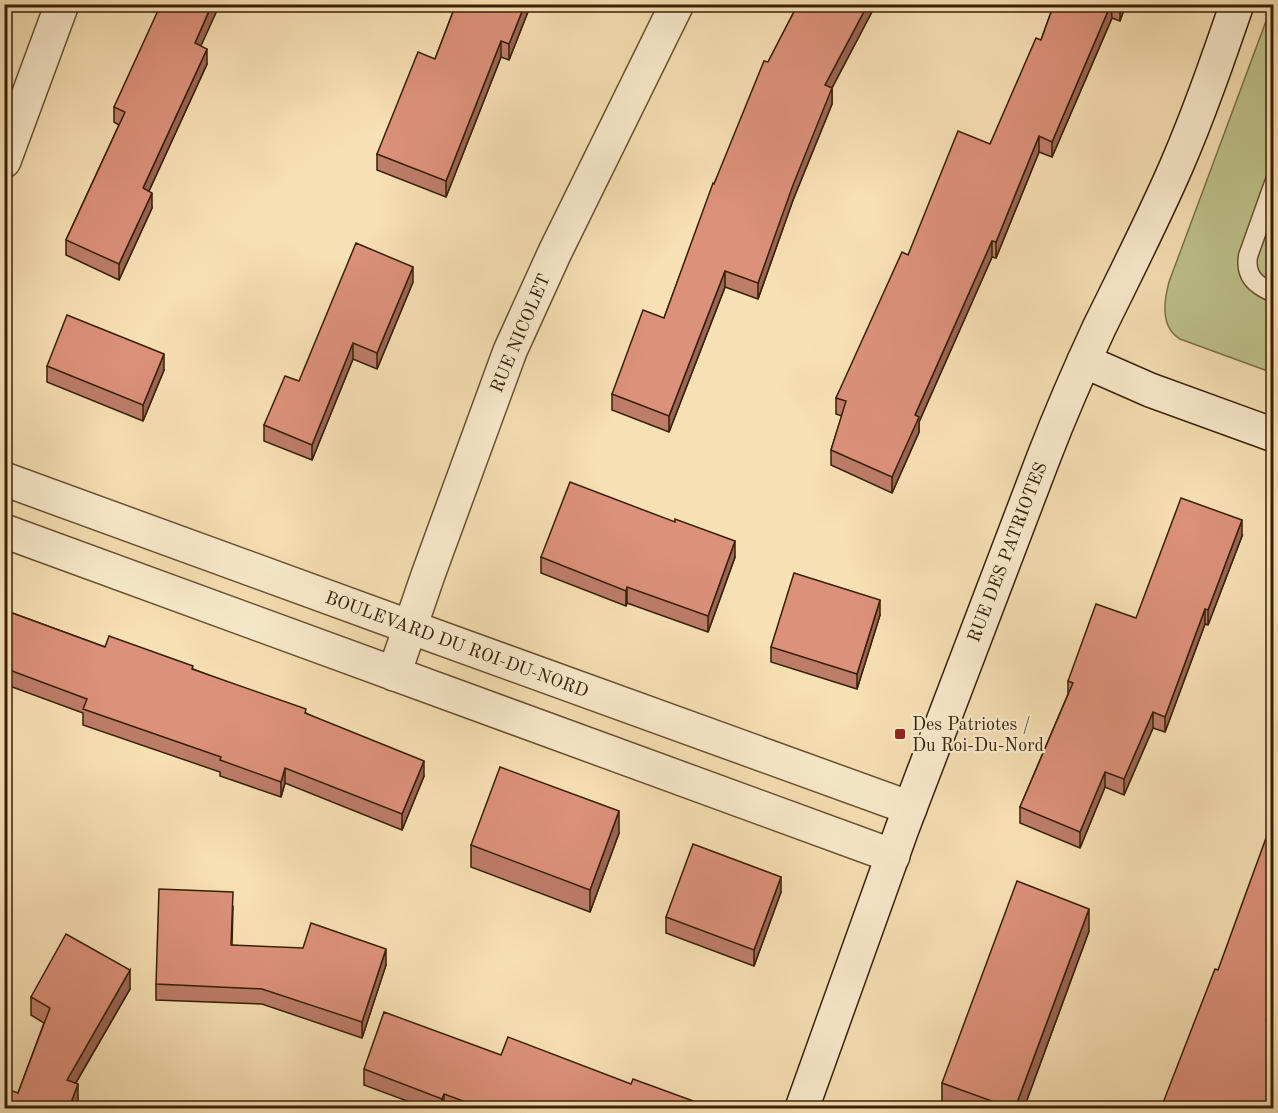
<svg xmlns="http://www.w3.org/2000/svg" width="1278" height="1113" font-family="'Old Standard TT',serif">
<style>
.green{fill:#bec28c;stroke:#7b714a;stroke-width:1.5}
.lines{fill:none;stroke-linecap:round;stroke-linejoin:round}
.lane-casing{stroke:#685032;stroke-width:21}
.street-casing{stroke:#685032;stroke-width:36}
.secondary-casing{stroke:#382007;stroke-width:36}
.lane{stroke:#faebce;stroke-width:18}
.street{stroke:#faebce;stroke-width:33}
.secondary{stroke:#faebce;stroke-width:33}
.wall{fill:#bd7d69;stroke:#382007;stroke-width:1.5}
.shaded-wall{fill:#9a6655;stroke:#382007;stroke-width:1.5}
.building{fill:#dc917a;stroke:#382007;stroke-width:1.5}
.poi-dot{fill:#8f2418;stroke:#faebce;stroke-width:2}
.labels{text-anchor:middle;stroke-width:4.5;stroke-linejoin:round;paint-order:stroke}
.street-label{font-size:18px;fill:#382007;stroke:#faebce}
.poi-label{font-size:18px;fill:#382007;stroke:#faebce;text-anchor:start}
</style>
<rect width="100%" height="100%" fill="#f7e0b4"/>
<filter id="stains"><feTurbulence type="fractalNoise" baseFrequency=".00333" numOctaves="4"/><feColorMatrix values="0 0 0 0 .2 0 0 0 0 .09 0 0 0 0 .02 0 0 0 .5 -.17"/></filter>
<radialGradient id="worn" r=".72"><stop offset=".6" stop-color="#630" stop-opacity="0"/><stop offset="1" stop-color="#630" stop-opacity=".3"/></radialGradient>
<path class="green" d="M1272,5h1v368l-93,-34c-20,-12 -16,-38 -11,-57z"/>
<g class="lines">
<defs>
<path id="lane" d="M1274,183l-26,73c-3,20 7,29 26,37"/>
<g id="street">
<polyline points="4,161 62,4"/>
<polyline points="4,479 410,627 910,808"/>
<polyline points="4,531 893,856"/>
<polyline points="394,674 428,575 510,351 555,252 677,4"/>
</g>
<g id="secondary">
<polyline points="1084,361 1150,390 1274,435"/>
<path d="M802,1108l100,-279 141,-370c17,-44 36,-88 56,-131 26,-53 53,-106 77,-161 23,-53 42,-108 61,-163"/>
</g>
</defs>
<use href="#lane" class="lane-casing"/>
<use href="#street" class="street-casing"/>
<use href="#secondary" class="secondary-casing"/>
<use href="#lane" class="lane"/>
<use href="#street" class="street"/>
<use href="#secondary" class="secondary"/>
</g>
<g class="wall">
<polygon points="456,4 531,4 509,60 501,57 446,197 377,170 377,154 435,59"/>
<polygon points="798,4 876,4 832,88 832,104 793,200 758,299 725,287 669,432 612,410 612,394 664,318 714,184 768,62"/>
<polygon points="1054,4 1126,4 1120,21 1112,18 1052,157 1039,152 996,258 992,257 919,422 919,432 892,493 831,465 831,450 842,416 836,414 836,398 908,255 990,144 1041,40"/>
<polygon points="201,46 207,64 149,191 152,208 119,280 66,255 66,240 119,125 114,122 114,107"/>
<polygon points="413,282 377,369 353,359 312,460 264,441 264,425 299,381"/>
<polygon points="47,366 164,370 143,421 47,382"/>
<polygon points="1242,536 1208,625 1205,624 1165,732 1153,728 1124,795 1105,787 1080,848 1020,823 1020,807 1068,694 1068,681 1136,618"/>
<polygon points="541,557 735,557 708,632 627,603 626,606 541,573"/>
<polygon points="4,610 105,647 193,669 306,713 424,776 402,830 285,783 281,797 220,776 220,772 83,725 83,713 4,684"/>
<polygon points="880,615 857,689 771,662 771,647"/>
<polygon points="619,833 590,912 471,867 471,845"/>
<polygon points="781,892 754,966 666,933 666,917"/>
<polygon points="233,907 232,945 386,965 362,1038 262,1004 156,1000 156,984"/>
<polygon points="1089,931 1024,1108 951,1108 942,1105 942,1083"/>
<polygon points="130,989 76,1083 78,1103 18,1093 44,1023 31,1015 31,997"/>
<polygon points="501,1055 696,1108 426,1108 364,1085 364,1069"/>
</g>
<g class="shaded-wall">
<polygon points="212,4 220,4 195,59 195,43"/>
<polygon points="525,4 531,4 509,60 509,44"/>
<polygon points="868,4 876,4 832,88 832,104 793,200 758,299 758,283 825,85"/>
<polygon points="1111,4 1112,18 1052,157 1052,142"/>
<polygon points="1120,4 1126,4 1120,21"/>
<polygon points="501,41 501,57 446,197 446,181"/>
<polygon points="207,49 207,64 143,204 143,188"/>
<polygon points="1039,136 1039,152 996,258 996,242"/>
<polygon points="152,193 152,208 119,280 119,264"/>
<polygon points="992,241 992,257 919,422 919,432 892,493 892,477 915,415"/>
<polygon points="413,267 413,282 377,369 377,353"/>
<polygon points="725,271 725,287 669,432 669,416"/>
<polygon points="353,343 353,359 312,460 312,445"/>
<polygon points="164,354 164,370 143,421 143,405"/>
<polygon points="1242,520 1242,536 1208,625 1208,610"/>
<polygon points="735,541 735,557 708,632 708,616"/>
<polygon points="627,587 627,603 626,606 626,591"/>
<polygon points="880,600 880,615 857,689 857,674"/>
<polygon points="1205,609 1205,624 1165,732 1165,717"/>
<polygon points="1153,712 1153,728 1124,795 1124,779"/>
<polygon points="424,761 424,776 402,830 402,814"/>
<polygon points="285,768 285,783 281,797 281,782"/>
<polygon points="1105,772 1105,787 1080,848 1080,832"/>
<polygon points="619,811 619,833 590,912 590,890"/>
<polygon points="781,877 781,892 754,966 754,950"/>
<polygon points="1089,909 1089,931 1024,1108 1015,1108"/>
<polygon points="386,949 386,965 362,1038 362,1022"/>
<polygon points="130,970 130,989 67,1098 67,1080"/>
<polygon points="1274,1000 1274,1021 1266,1041 1266,1020"/>
<polygon points="78,1084 78,1103 76,1108 69,1108"/>
<polygon points="444,1094 444,1108 442,1108 442,1099"/>
</g>
<g class="building">
<polygon points="161,4 212,4 195,43 207,49 143,188 152,193 119,264 66,240 125,112 114,107"/>
<polygon points="456,4 525,4 509,44 501,41 446,181 377,154 418,52 435,59"/>
<polygon points="798,4 868,4 825,85 832,88 793,185 758,283 725,271 669,416 612,394 643,310 664,318 713,183 714,184 764,61 768,62"/>
<polygon points="1054,4 1111,4 1052,142 1039,136 996,242 992,241 915,415 919,417 892,477 831,450 846,401 836,398 902,252 908,255 958,131 990,144 1036,38 1041,40"/>
<polygon points="356,243 413,267 377,353 353,343 312,445 264,425 285,376 299,381"/>
<polygon points="67,315 164,354 143,405 47,366"/>
<polygon points="570,482 675,522 675,519 735,541 708,616 627,587 626,591 541,557"/>
<polygon points="1181,498 1242,520 1208,610 1205,609 1165,717 1153,712 1124,779 1105,772 1080,832 1020,807 1073,683 1068,681 1096,604 1136,618"/>
<polygon points="794,573 880,600 857,674 771,647"/>
<polygon points="4,610 105,647 109,636 193,666 192,669 306,709 305,713 424,761 402,814 285,768 281,782 220,760 221,757 83,709 87,699 4,668"/>
<polygon points="500,767 619,811 590,890 471,845"/>
<polygon points="1274,816 1274,1000 1266,1020 1274,1023 1274,1108 1161,1108 1215,969 1218,970"/>
<polygon points="693,844 781,877 754,950 666,917"/>
<polygon points="1017,881 1089,909 1015,1108 1011,1108 942,1083"/>
<polygon points="159,889 233,892 231,945 303,948 311,923 386,949 362,1022 262,989 156,984"/>
<polygon points="66,934 130,970 67,1080 78,1084 69,1108 4,1108 4,1088 18,1093 50,1008 31,997"/>
<polygon points="384,1012 501,1055 508,1037 631,1084 633,1079 696,1102 694,1108 482,1108 444,1094 442,1099 364,1069"/>
</g>
<rect class="poi-dot" x="894" y="728" width="12" height="12" rx="3"/>
<g class="labels">
<g class="street-label">
<text transform="translate(520 333) rotate(-67)" y="6">RUE NICOLET</text>
<text transform="translate(1007 552) rotate(-69)" y="6">RUE DES PATRIOTES</text>
<text transform="translate(457 644) rotate(20)" y="6">BOULEVARD DU ROI-DU-NORD</text>
</g>
<g class="poi-label">
<text x="912" y="730">Des Patriotes /<tspan x="912" dy="21">Du Roi-Du-Nord</tspan></text>
</g>
</g>
<rect width="1278" height="1113" fill="none" stroke="#f7e0b4" stroke-width="24"/>
<rect x="6" y="6" width="1266" height="1101" fill="none" stroke="#382007" stroke-width="3"/>
<rect x="12" y="12" width="1254" height="1089" fill="none" stroke="#382007" stroke-width="1.5"/>
<rect width="100%" height="100%" filter="url(#stains)"/>
<rect width="100%" height="100%" fill="url(#worn)"/>
</svg>
